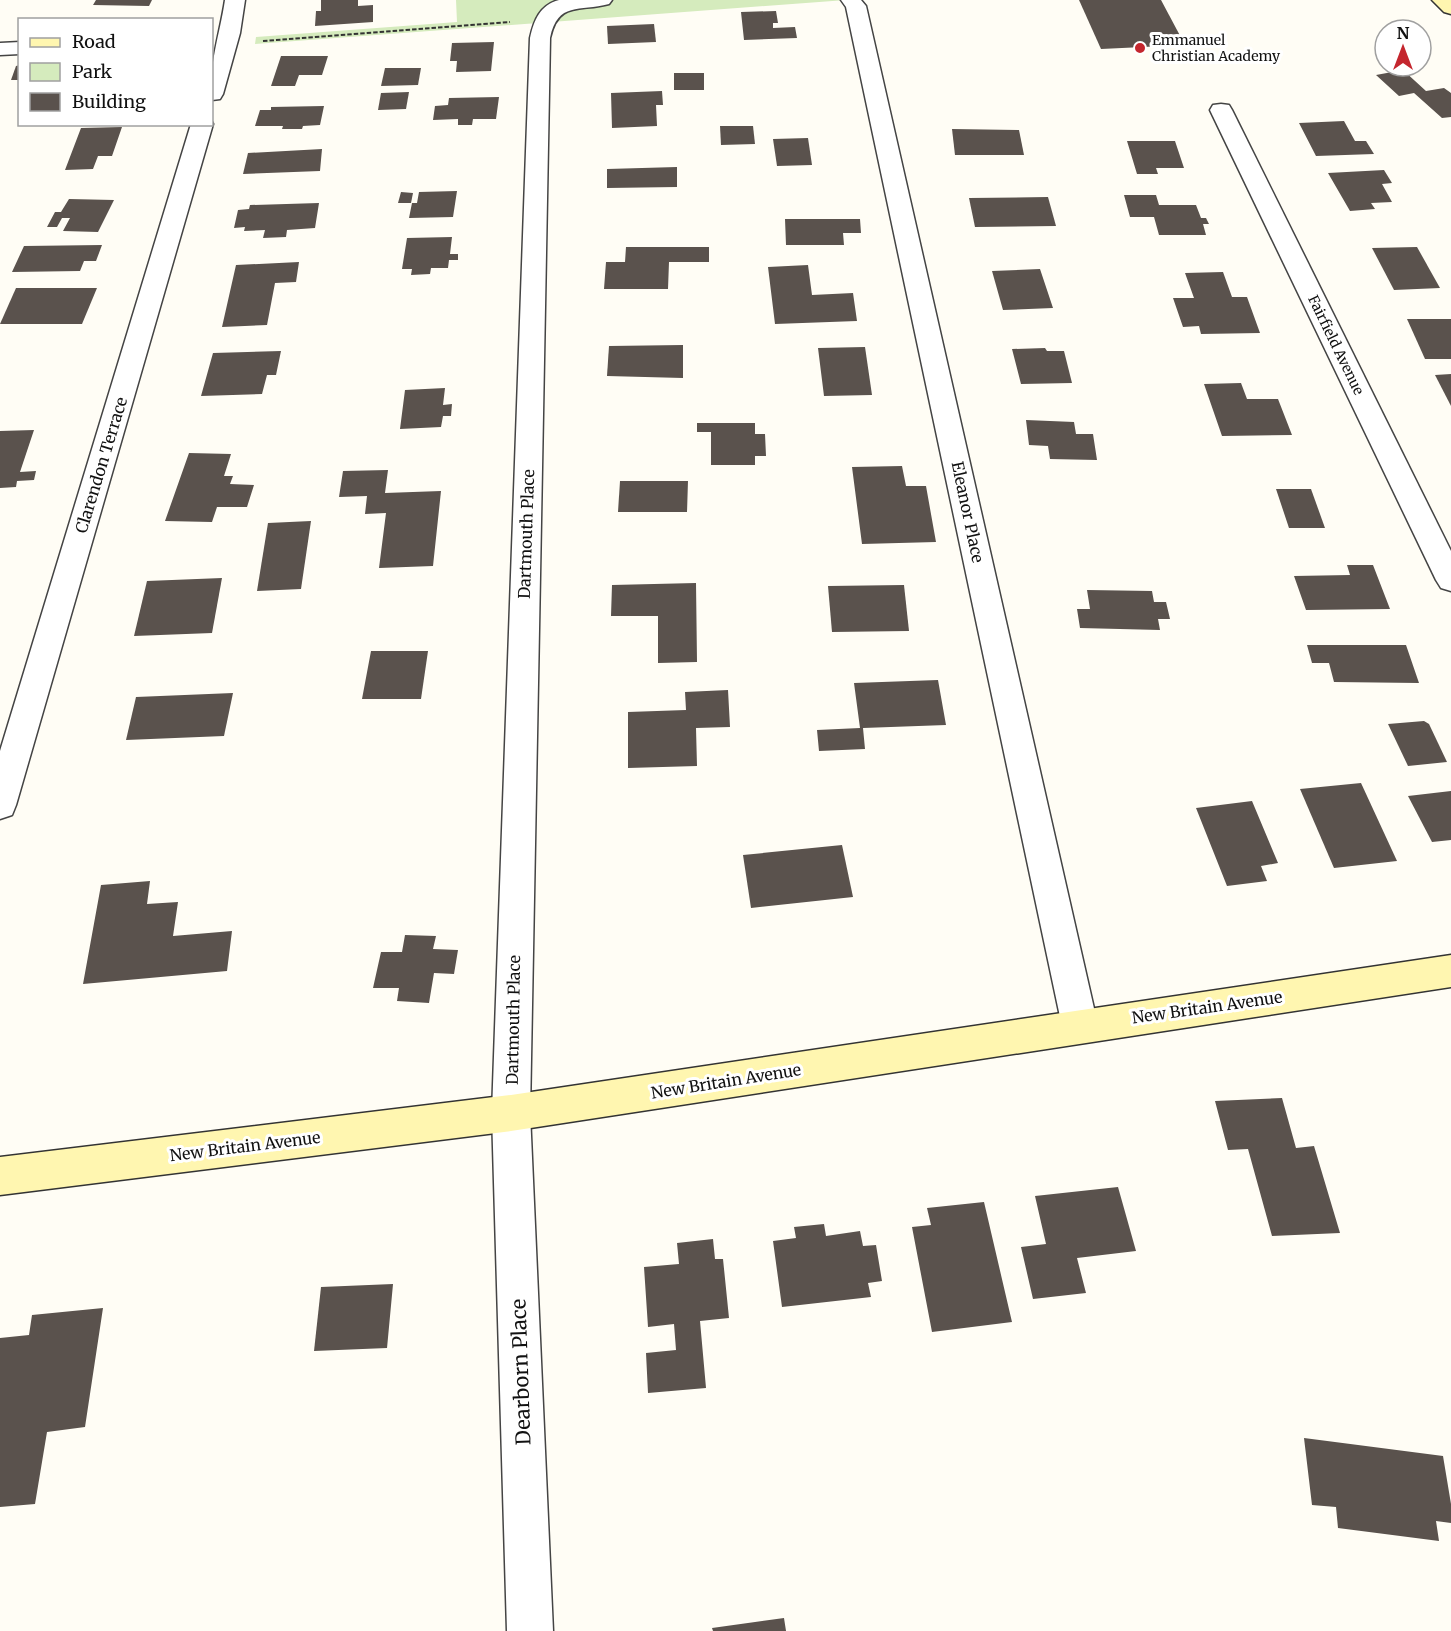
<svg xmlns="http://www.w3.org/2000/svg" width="1451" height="1631" font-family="Merriweather,serif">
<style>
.green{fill:#d5ebbd}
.building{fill:#5a524d}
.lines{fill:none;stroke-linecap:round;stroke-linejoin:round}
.minor-casing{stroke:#444;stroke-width:3}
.secondary-casing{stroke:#333;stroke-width:3}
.path{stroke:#333;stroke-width:2;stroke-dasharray:4.5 2;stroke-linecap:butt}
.minor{fill:#fff;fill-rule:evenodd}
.secondary{fill:#fff6b0;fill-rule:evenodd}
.poi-dot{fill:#c4262e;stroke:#fff;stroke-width:2}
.labels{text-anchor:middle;stroke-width:6;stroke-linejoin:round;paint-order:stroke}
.far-poi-label{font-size:14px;fill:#111;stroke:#fff;text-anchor:start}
.far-street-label{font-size:14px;fill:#111;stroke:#fff}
.street-label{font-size:16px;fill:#111;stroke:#fff}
.near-street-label{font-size:20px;fill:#111;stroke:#fff}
</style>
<rect width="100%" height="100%" fill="#fffdf5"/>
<polygon class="green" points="456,0 846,0 255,44 256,37 457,22"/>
<g class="building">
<polygon points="96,0 152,0 149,6 93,5"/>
<polygon points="321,0 358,0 358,6 373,5 373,22 315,26 316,11 321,11"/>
<polygon points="1079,0 1161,0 1185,45 1101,49"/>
<polygon points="776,11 778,23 773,23 773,28 795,27 797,38 744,40 741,12"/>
<polygon points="654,24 656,42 608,44 607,26"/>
<polygon points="494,42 491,71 456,72 457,61 450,61 452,43"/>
<polygon points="281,56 328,56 322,75 299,75 295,86 271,86"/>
<polygon points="20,65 20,80 11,80 16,66"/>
<polygon points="385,68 421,68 418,85 381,86"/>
<polygon points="1403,70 1426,91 1444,88 1451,93 1451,117 1442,118 1414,93 1399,96 1376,75"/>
<rect x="674" y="73" width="30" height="17"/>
<polygon points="662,91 663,105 656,105 657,126 612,128 611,93"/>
<polygon points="409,92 406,109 378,110 381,93"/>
<polygon points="499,97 496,119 473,119 472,125 458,125 458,119 433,120 435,106 448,105 449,98"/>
<polygon points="324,106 320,125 303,126 302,129 282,129 283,126 255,126 260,110 271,110 271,107"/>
<polygon points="1344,121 1355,141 1366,141 1374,154 1316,156 1299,123"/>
<polygon points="720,126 753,126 755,144 721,145"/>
<polygon points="122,127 112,156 98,156 93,169 65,170 81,128"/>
<polygon points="952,129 1019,130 1024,155 955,155"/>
<polygon points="808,138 812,165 777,166 773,139"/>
<polygon points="1127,141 1175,141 1184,168 1156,168 1158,174 1137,174"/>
<polygon points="322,149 320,171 243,174 248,153"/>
<polygon points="677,167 677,187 607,188 607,169"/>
<polygon points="1384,170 1392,183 1382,184 1392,202 1371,203 1375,209 1350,211 1328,173"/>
<polygon points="457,191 453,217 409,218 412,203 417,203 419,192"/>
<polygon points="401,192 413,193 411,203 398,203"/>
<polygon points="1124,195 1156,195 1159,205 1196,205 1201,218 1206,218 1209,224 1203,224 1206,235 1159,235 1154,217 1130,217"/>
<polygon points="1048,197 1056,226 975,227 969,198"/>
<polygon points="69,199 114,200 98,232 63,231 70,218 62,218 57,227 47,227 55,212 61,212"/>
<polygon points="319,203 315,228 287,230 286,237 263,238 265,230 244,231 245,227 234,228 238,210 249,209 250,205"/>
<polygon points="785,219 860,219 861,233 843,233 844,245 786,245"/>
<polygon points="452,237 450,254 458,254 458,260 449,260 448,268 431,268 430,274 411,275 412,269 402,269 407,238"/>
<polygon points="102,245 96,261 84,261 80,271 12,272 24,246"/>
<polygon points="626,247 709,247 709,262 669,262 668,289 604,289 606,262 625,262"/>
<polygon points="1417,247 1440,288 1394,290 1372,248"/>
<polygon points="299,262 296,282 275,283 267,325 222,327 236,265"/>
<polygon points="808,265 812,295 853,293 857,321 775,324 768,267"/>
<polygon points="1040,269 1053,308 1003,310 992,271"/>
<polygon points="1223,272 1232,297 1247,297 1260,333 1201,334 1199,326 1183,327 1173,298 1194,298 1185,273"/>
<polygon points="16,288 97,288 82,324 0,324"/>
<polygon points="1407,319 1451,319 1451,359 1425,359"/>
<polygon points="683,345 683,378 607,376 609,346"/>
<polygon points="865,347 872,395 824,396 818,348"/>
<polygon points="1045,348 1047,351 1064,351 1072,383 1021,384 1012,349"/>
<polygon points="281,351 276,375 267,375 262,394 201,396 213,353"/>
<polygon points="1451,374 1451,406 1435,375"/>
<polygon points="1241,383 1247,399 1278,399 1292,435 1222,436 1204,384"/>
<polygon points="445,388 443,405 452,404 451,416 443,416 441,427 400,429 405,390"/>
<polygon points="1026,420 1074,422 1076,434 1093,434 1097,460 1050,459 1048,446 1029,445"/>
<polygon points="697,423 755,423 755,434 765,434 766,456 755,456 755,465 711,465 711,432 697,432"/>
<polygon points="34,430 20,472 36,471 34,480 17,481 16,487 0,488 0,431"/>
<polygon points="189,453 231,454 224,476 233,476 230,484 254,485 247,507 217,507 212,522 165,521"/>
<polygon points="902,466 906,486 926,486 936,542 862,544 852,467"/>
<polygon points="388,470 385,493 441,491 433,566 379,568 386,513 365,514 367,496 339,497 343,471"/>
<polygon points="620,481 688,481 687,512 618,512"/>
<polygon points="1276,489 1311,489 1325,528 1289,528"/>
<polygon points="311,521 301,589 257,591 268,523"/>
<polygon points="1347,565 1373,565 1390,609 1306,610 1294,576 1350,575"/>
<polygon points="222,578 212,633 134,636 147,581"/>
<polygon points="696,583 697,662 658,663 658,616 611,616 612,585"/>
<polygon points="904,585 909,631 832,632 828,586"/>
<polygon points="1087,590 1152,591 1154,602 1166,602 1170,619 1158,619 1160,630 1080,628 1077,609 1090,609"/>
<polygon points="1307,645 1406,645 1419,683 1334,682 1329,663 1312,663"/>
<polygon points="371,651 428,651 421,699 362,699"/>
<polygon points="938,680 946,725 863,728 865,749 819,751 817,730 860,728 854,683"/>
<polygon points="728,690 730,727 696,728 697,766 628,768 628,712 686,710 685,692"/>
<polygon points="233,693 224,736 126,740 136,697"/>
<polygon points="1424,721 1429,724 1447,762 1408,766 1388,724"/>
<polygon points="1361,783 1397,861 1334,868 1300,789"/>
<polygon points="1451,791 1451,840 1432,842 1408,796"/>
<polygon points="1252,801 1278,863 1261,866 1267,881 1227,886 1196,808"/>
<polygon points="842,845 853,897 751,908 743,855"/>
<polygon points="150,881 147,904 178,902 173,936 232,931 227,971 83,984 101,885"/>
<polygon points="405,935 436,936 433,949 458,950 454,974 434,973 429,1003 397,1001 399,988 373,988 381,952 402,952"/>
<polygon points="1282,1098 1296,1148 1314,1146 1340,1233 1272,1236 1248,1149 1228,1150 1215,1101"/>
<polygon points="1118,1187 1136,1251 1077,1258 1086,1293 1033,1299 1021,1247 1046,1244 1035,1196"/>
<polygon points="984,1202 1012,1322 932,1332 912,1227 931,1225 927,1208"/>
<polygon points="824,1224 826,1236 860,1231 863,1246 876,1245 882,1281 868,1283 871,1297 782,1307 773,1241 796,1238 794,1227"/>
<polygon points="713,1239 715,1259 723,1259 729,1318 700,1321 706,1388 648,1393 646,1353 676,1350 674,1324 648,1327 644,1267 679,1264 677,1243"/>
<polygon points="393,1284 387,1348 314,1351 321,1287"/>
<polygon points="103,1308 85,1427 47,1432 35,1504 0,1507 0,1338 29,1335 32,1315"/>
<polygon points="1304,1438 1443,1456 1451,1504 1451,1523 1436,1521 1439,1541 1338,1528 1336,1507 1312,1505"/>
<polygon points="784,1618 786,1631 713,1631 712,1628"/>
</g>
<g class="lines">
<defs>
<g id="minor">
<path d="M225,0h20l-5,33 -17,61 -3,5 -8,1c-4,-34 8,-66 13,-100z"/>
<path d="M559,0h53l-3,4c-30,8 -51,-3 -59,34l-20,1075 23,518h-46l-15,-518 38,-1075c4,-18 10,-33 29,-38z"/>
<polygon points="841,0 861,0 866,6 1098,1026 1093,1038 1080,1043 1067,1038 1062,1026 846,7"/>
<polygon points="20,42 20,54 0,55 0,43"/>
<polygon points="1221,104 1229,105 1232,110 1451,551 1451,591 1441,588 1436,580 1210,110 1213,105"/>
<polygon points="212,122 213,124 16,805 12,815 0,819 0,751 191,124 212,124"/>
</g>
<g id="secondary">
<polygon points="1432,0 1451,0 1451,14 1444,12"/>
<polygon points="1451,955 1451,987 511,1131 0,1195 0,1157 511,1095"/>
</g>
</defs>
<use href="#minor" class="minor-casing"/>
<use href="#secondary" class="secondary-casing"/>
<polyline class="path" points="263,41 510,22"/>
<use href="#minor" class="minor"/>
<use href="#secondary" class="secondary"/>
</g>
<circle class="poi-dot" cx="1140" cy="48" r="6"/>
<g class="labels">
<g class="far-poi-label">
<text x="1152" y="45">Emmanuel<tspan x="1152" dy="16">Christian Academy</tspan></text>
</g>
<g class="far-street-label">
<text transform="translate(1336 345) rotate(64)" y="5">Fairfield Avenue</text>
</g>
<g class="street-label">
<text transform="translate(101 465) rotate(-73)" y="6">Clarendon Terrace</text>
<text transform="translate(968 512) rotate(78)" y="6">Eleanor Place</text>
<text transform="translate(526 534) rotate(-88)" y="6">Dartmouth Place</text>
<text transform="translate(1207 1007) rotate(-8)" y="6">New Britain Avenue</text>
<text transform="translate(513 1020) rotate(-89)" y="6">Dartmouth Place</text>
<text transform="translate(726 1081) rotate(-9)" y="6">New Britain Avenue</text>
<text transform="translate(245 1146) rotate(-7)" y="6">New Britain Avenue</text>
</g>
<g class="near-street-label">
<text transform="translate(521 1372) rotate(-92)" y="7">Dearborn Place</text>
</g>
</g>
<rect x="18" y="18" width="195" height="108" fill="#ffffff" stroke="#a0a0a0" stroke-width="1.5"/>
<rect x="30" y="38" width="30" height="9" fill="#fff6b0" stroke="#a0a0a0" stroke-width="1.5"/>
<text x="72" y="48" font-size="18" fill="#111111">Road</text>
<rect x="30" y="63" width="30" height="18" fill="#d5ebbd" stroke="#a0a0a0" stroke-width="1.5"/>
<text x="72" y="78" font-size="18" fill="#111111">Park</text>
<rect x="30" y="93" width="30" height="18" fill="#5a524d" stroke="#a0a0a0" stroke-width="1.5"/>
<text x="72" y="108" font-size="18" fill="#111111">Building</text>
<g transform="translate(1403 48)"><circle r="28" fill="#ffffff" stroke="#a0a0a0" stroke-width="1.5"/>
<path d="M0-4.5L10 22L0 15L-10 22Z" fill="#c4262e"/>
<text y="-9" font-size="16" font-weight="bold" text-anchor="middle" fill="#111111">N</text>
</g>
</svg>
